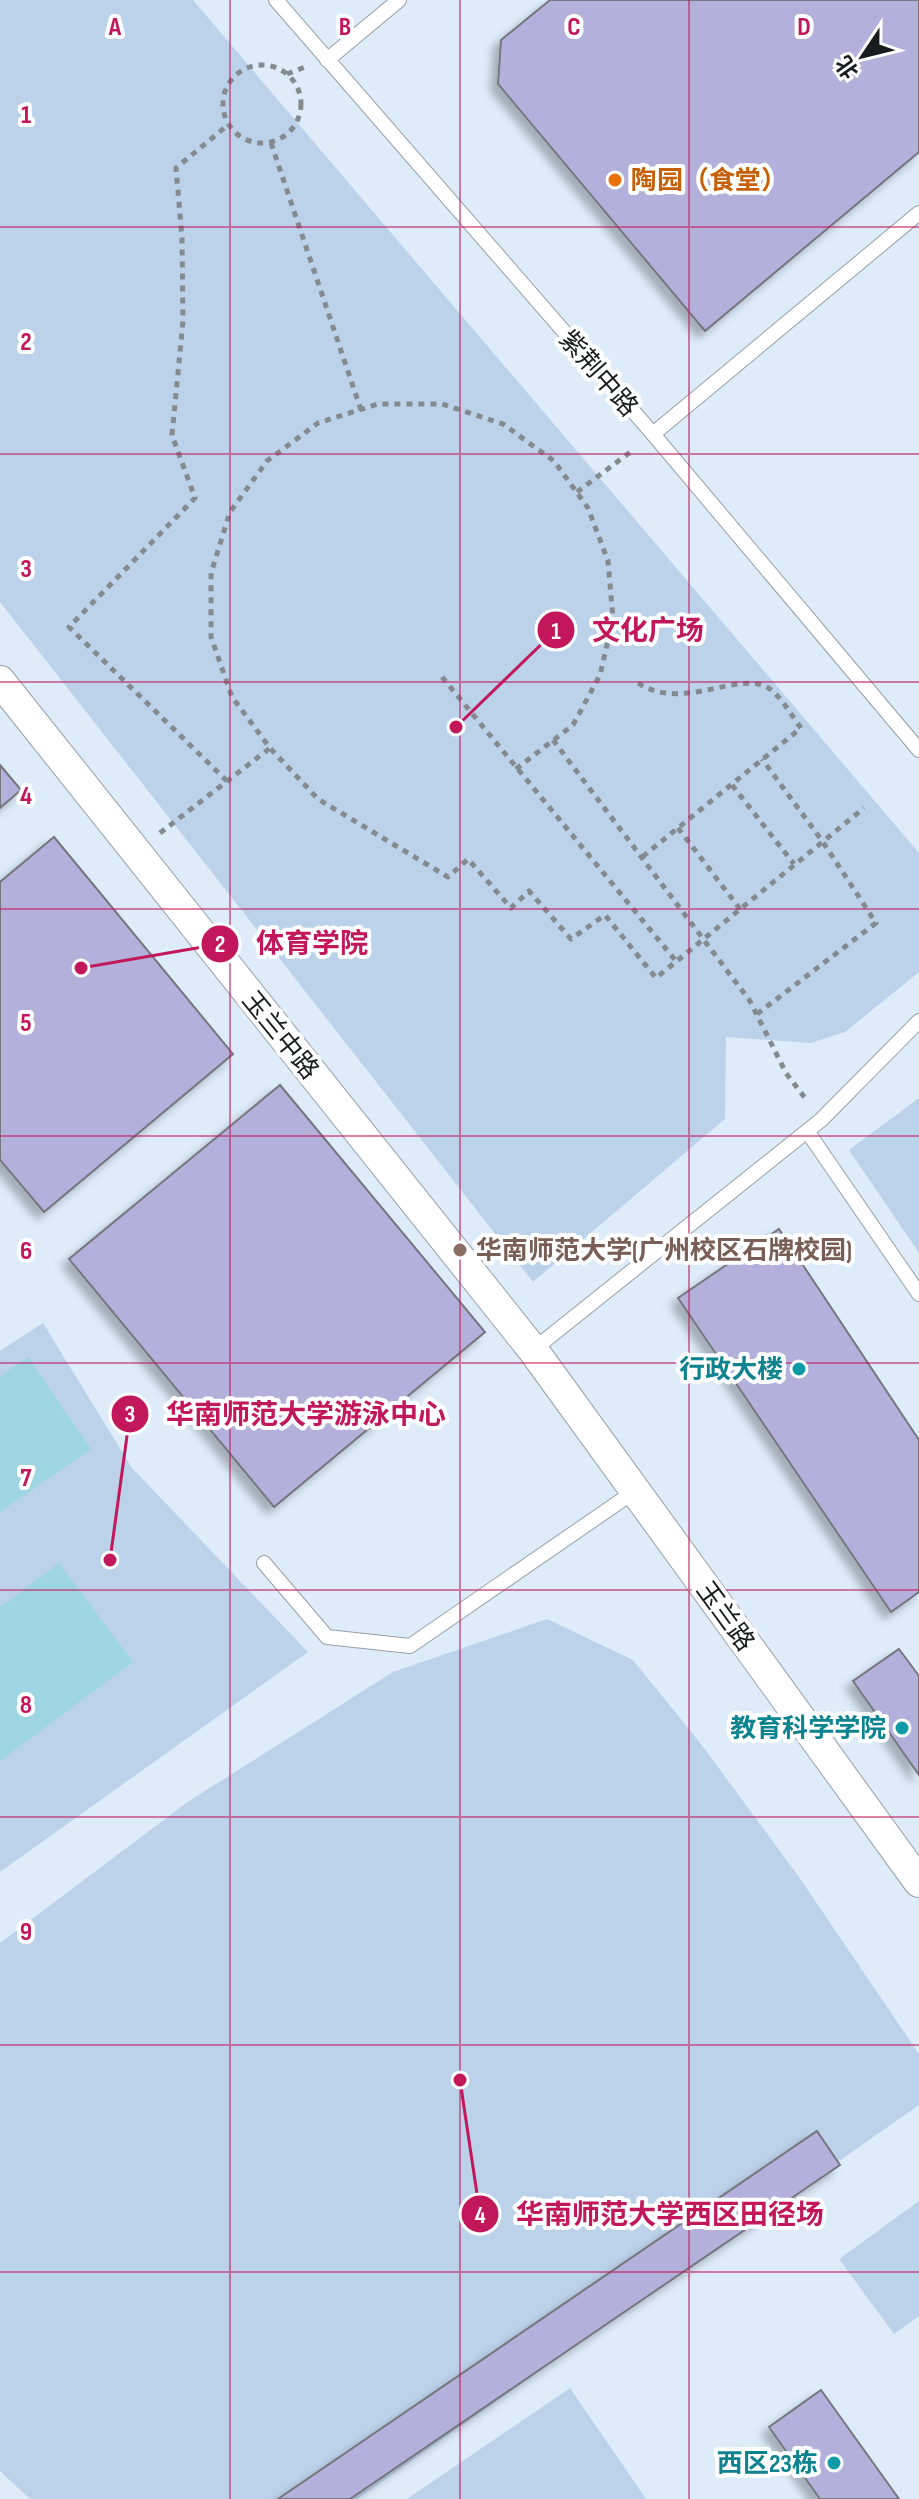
<svg xmlns="http://www.w3.org/2000/svg" width="919" height="2499" font-family="'Sofia Sans Condensed','Noto Sans SC',sans-serif">
<style>
.built{fill:#deecfa}
.green{fill:#bcd2eb}
.water{fill:#9dd6e2}
.building{fill:#b3b1db;stroke:#76767f;stroke-width:2;filter:url(#shadow)}
.lines{fill:none;stroke-linecap:round;stroke-linejoin:round}
.service-casing{stroke:#989fa7;stroke-width:16}
.minor-casing{stroke:#989fa7;stroke-width:32}
.path{stroke:#858a8f;stroke-width:5;stroke-dasharray:6 6;stroke-linecap:butt}
.service{stroke:#fff;stroke-width:14}
.minor{stroke:#fff;stroke-width:30}
.grid{fill:none;stroke:#c2185b;stroke-width:2;stroke-opacity:0.55}
.food-dot{fill:#e8710a;stroke:#fff;stroke-width:3}
.education-dot{fill:#8d6e63;stroke:#fff;stroke-width:3}
.culture-dot{fill:#0f9aa8;stroke:#fff;stroke-width:3}
.labels{text-anchor:middle;stroke-width:8;stroke-linejoin:round;paint-order:stroke}
.food-label{font-size:26px;font-weight:bold;fill:#c56008;stroke:#fff;text-anchor:start}
.street-label{font-size:26px;fill:#191b1e;stroke:#fff}
.education-label{font-size:26px;font-weight:bold;fill:#785e54;stroke:#fff;text-anchor:start}
.culture-label{font-size:26px;font-weight:bold;fill:#0d838f;stroke:#fff;text-anchor:end}
.grid-label{font-size:26px;text-anchor:middle;font-weight:bold;fill:#c2185b;stroke:#fff;stroke-width:8;stroke-linejoin:round;paint-order:stroke}
.leader{fill:none;stroke:#c2185b;stroke-width:3}
.callout-dot{fill:#c2185b;stroke:#fff;stroke-width:3}
.mark-label{font-size:24px;text-anchor:middle;font-weight:bold;fill:#fff}
.callout-label{font-size:28px;text-anchor:middle;font-weight:bold;fill:#c2185b;stroke:#fff;stroke-width:8;stroke-linejoin:round;paint-order:stroke}
</style>
<defs>
<filter id="shadow"><feDropShadow dx="-7" dy="7" stdDeviation="4" flood-color="#0004"/></filter>
</defs>
<rect width="100%" height="100%" fill="#f0f7fe"/>
<rect class="built" x="0" y="0" width="919" height="2499"/>
<g class="green">
<polygon points="0,0 193,0 919,853 919,972 845,1032 811,1043 726,1037 725,1119 533,1282 0,602"/>
<polygon points="919,1098 919,1253 849,1150"/>
<polygon points="43,1323 132,1468 308,1652 0,1872 0,1351"/>
<polygon points="547,1619 633,1660 701,1744 799,1877 919,2054 919,2105 357,2499 30,2499 0,2471 0,1943 189,1801 393,1672"/>
<polygon points="919,2201 919,2316 894,2334 839,2259"/>
<polygon points="570,2388 646,2499 407,2499"/>
</g>
<g class="water">
<polygon points="28,1357 91,1449 0,1512 0,1376"/>
<polygon points="59,1563 133,1662 0,1761 0,1607"/>
</g>
<g class="building">
<polygon points="550,0 919,0 919,152 705,331 498,84 501,40"/>
<polygon points="0,765 21,790 0,808"/>
<polygon points="54,837 233,1054 44,1212 0,1160 0,882"/>
<polygon points="280,1085 485,1332 274,1507 69,1259"/>
<polygon points="779,1229 919,1440 919,1592 891,1612 678,1298"/>
<polygon points="899,1649 919,1676 919,1775 853,1681"/>
<polygon points="817,2131 840,2165 350,2499 278,2499"/>
<polygon points="821,2390 899,2499 820,2499 769,2427"/>
</g>
<g class="lines">
<defs>
<g id="service">
<polyline points="276,0 653,434 919,750"/>
<polyline points="327,60 399,0"/>
<polyline points="653,434 919,213"/>
<polyline points="807,1131 919,1294"/>
<polyline points="533,1350 821,1120 919,1021"/>
<polyline points="264,1563 327,1637 410,1646 635,1491"/>
</g>
<polyline id="minor" points="0,681 533,1350 919,1882"/>
</defs>
<use href="#service" class="service-casing"/>
<use href="#minor" class="minor-casing"/>
<g class="path">
<circle cx="262" cy="104" r="39"/>
<polyline points="287,74 305,67"/>
<polyline points="271,143 361,410"/>
<polyline points="577,492 633,450"/>
<polyline points="442,677 676,961"/>
<path d="M638,683c45,30 103,-15 132,6 12,9 22,27 31,39l-160,130"/>
<polyline points="553,740 750,1001 786,1073 808,1102"/>
<polyline points="516,769 573,725 600,675 613,619 608,561 588,508 554,461 503,424 442,404 378,404 318,423 267,461 230,512 211,573 211,637 232,697 270,748 318,799 448,877 468,859 511,908 529,891 571,939 605,915 656,978 864,808"/>
<polyline points="227,781 69,627 195,498 172,435 183,321 182,238 176,168 228,125"/>
<polyline points="732,785 794,864"/>
<polyline points="678,828 740,909"/>
<polyline points="160,833 270,748"/>
<polyline points="757,1014 876,923 823,842 762,759"/>
</g>
<use href="#service" class="service"/>
<use href="#minor" class="minor"/>
</g>
<path class="grid" d="M230,0v2499M460,0v2499M689,0v2499M0,227h919M0,454h919M0,682h919M0,909h919M0,1136h919M0,1363h919M0,1590h919M0,1817h919M0,2045h919M0,2272h919"/>
<circle class="food-dot" cx="615" cy="180" r="8"/>
<circle class="education-dot" cx="460" cy="1250" r="8"/>
<g class="culture-dot">
<circle cx="799" cy="1369" r="8"/>
<circle cx="902" cy="1728" r="8"/>
<circle cx="834" cy="2463" r="8"/>
</g>
<g class="labels">
<g class="food-label">
<text x="631" y="189">陶园（食堂）</text>
</g>
<g class="street-label">
<text transform="translate(599 373) rotate(49)" y="9">紫荆中路</text>
<text transform="translate(281 1035) rotate(51)" y="9">玉兰中路</text>
<text transform="translate(726 1616) rotate(54)" y="9">玉兰路</text>
</g>
<g class="education-label">
<text x="476" y="1259">华南师范大学(广州校区石牌校园)</text>
</g>
<g class="culture-label">
<text x="783" y="1378">行政大楼</text>
<text x="886" y="1737">教育科学学院</text>
<text x="818" y="2472">西区23栋</text>
</g>
</g>
<g class="grid-label">
<text x="115" y="35">A</text>
<text x="345" y="35">B</text>
<text x="574" y="35">C</text>
<text x="804" y="35">D</text>
<text x="26" y="123">1</text>
<text x="26" y="350">2</text>
<text x="26" y="577">3</text>
<text x="26" y="804">4</text>
<text x="26" y="1031">5</text>
<text x="26" y="1259">6</text>
<text x="26" y="1486">7</text>
<text x="26" y="1713">8</text>
<text x="26" y="1940">9</text>
</g>
<path class="leader" d="M456 727L556 630M81 968L220 944M110 1560L130 1414M460 2080L480 2214"/>
<g class="callout-dot">
<circle cx="456" cy="727" r="8"/>
<circle cx="81" cy="968" r="8"/>
<circle cx="110" cy="1560" r="8"/>
<circle cx="460" cy="2080" r="8"/>
<circle cx="556" cy="630" r="20"/>
<circle cx="220" cy="944" r="20"/>
<circle cx="130" cy="1414" r="20"/>
<circle cx="480" cy="2214" r="20"/>
</g>
<g class="mark-label">
<text x="556" y="639">1</text>
<text x="220" y="952">2</text>
<text x="130" y="1422">3</text>
<text x="480" y="2223">4</text>
</g>
<g class="callout-label">
<text x="648" y="640">文化广场</text>
<text x="312" y="953">体育学院</text>
<text x="306" y="1424">华南师范大学游泳中心</text>
<text x="670" y="2224">华南师范大学西区田径场</text>
</g>
<g transform="translate(863 56) rotate(235)" stroke="#ffffff" stroke-width="6" paint-order="stroke">
<path d="M0-6L14 30L0 20L-14 30Z" fill="#191b1e"/>
<text y="-12" font-size="22" font-weight="bold" text-anchor="middle" fill="#191b1e">北</text>
</g>
</svg>
